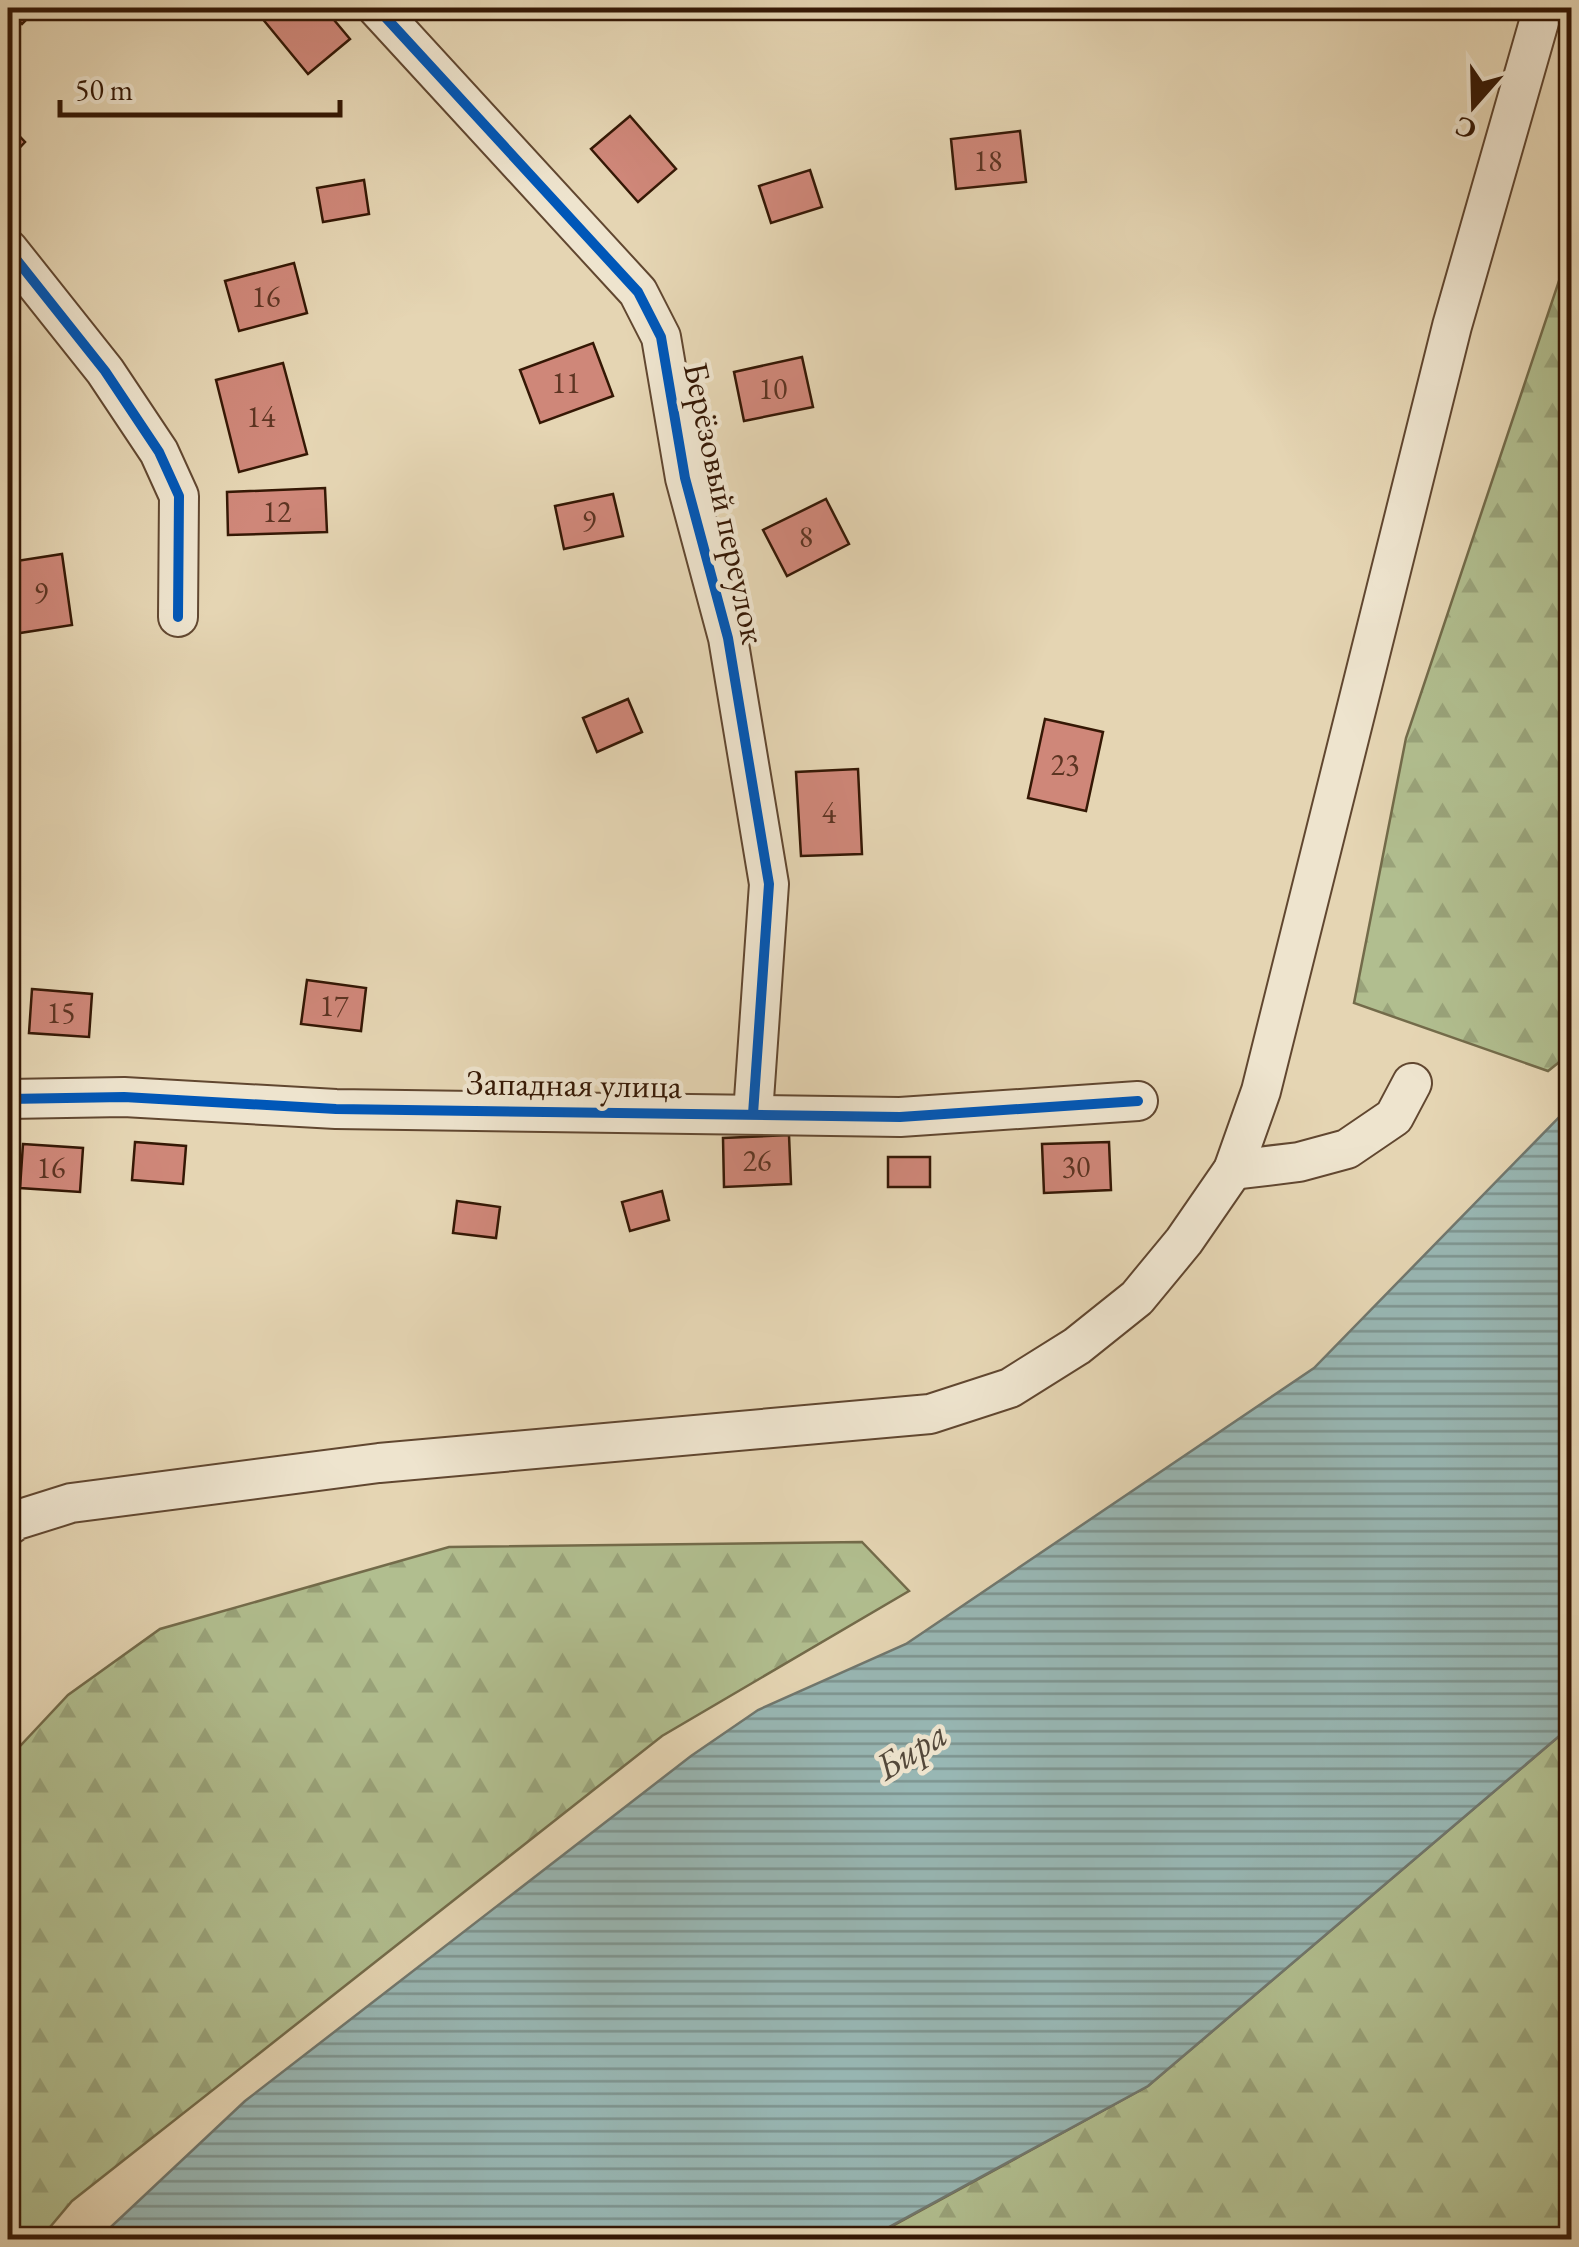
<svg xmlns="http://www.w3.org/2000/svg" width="1579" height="2247" font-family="'EB Garamond',serif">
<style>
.forest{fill:url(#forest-firs);stroke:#736b4a;stroke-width:2.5}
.water{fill:url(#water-rules);stroke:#70776e;stroke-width:2.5}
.building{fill:#cf8779;stroke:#351805;stroke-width:2.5}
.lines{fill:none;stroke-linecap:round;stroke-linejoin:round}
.minor-casing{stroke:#614730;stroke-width:42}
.minor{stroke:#eee4ce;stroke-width:38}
.cycleway-casing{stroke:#eee4ce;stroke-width:16}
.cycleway{stroke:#0057b8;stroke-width:10}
.labels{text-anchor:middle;stroke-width:9;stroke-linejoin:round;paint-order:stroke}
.number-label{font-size:30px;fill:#5c3422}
.street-label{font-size:35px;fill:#351805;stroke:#eee4ce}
.water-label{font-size:38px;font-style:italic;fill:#53483a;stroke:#eee4ce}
</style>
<defs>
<pattern id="forest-firs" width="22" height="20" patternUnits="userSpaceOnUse" patternTransform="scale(2.5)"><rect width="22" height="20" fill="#b1be8f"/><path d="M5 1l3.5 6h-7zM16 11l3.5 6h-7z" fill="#99a37a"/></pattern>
<pattern id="water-rules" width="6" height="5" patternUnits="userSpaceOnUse" patternTransform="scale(2.5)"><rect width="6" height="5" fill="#98b7b4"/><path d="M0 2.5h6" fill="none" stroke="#7d9490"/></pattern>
</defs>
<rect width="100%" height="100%" fill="#e5d5b3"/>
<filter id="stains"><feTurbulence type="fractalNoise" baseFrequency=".002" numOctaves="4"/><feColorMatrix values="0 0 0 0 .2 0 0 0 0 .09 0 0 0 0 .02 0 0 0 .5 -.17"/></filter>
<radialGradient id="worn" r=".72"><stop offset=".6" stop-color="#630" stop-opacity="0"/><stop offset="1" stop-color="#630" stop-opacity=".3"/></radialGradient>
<g class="forest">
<polygon points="1571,245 1572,1052 1548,1071 1354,1003 1406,738"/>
<polygon points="862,1542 909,1591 662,1736 72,2201 40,2239 8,2239 8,1759 68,1695 160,1629 449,1547"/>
<polygon points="1571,1726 1571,2239 867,2240 1148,2086"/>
</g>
<polygon class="water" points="1571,1105 1571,1726 1148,2086 867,2239 98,2239 245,2101 691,1756 758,1710 906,1644 1314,1368"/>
<g class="building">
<polygon points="8,8 38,8 22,24 8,10"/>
<polygon points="272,8 324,8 350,39 308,74 261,17"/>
<polygon points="630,116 676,169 638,202 591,149"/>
<polygon points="8,124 25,142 8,160"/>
<polygon points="1020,131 1026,182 956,189 951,139"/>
<polygon points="810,170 822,207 771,223 759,186"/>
<polygon points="364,180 369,214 323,222 317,188"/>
<polygon points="294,263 307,313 239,331 225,281"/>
<polygon points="593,343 613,396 540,423 520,370"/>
<polygon points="802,357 813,407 744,421 734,372"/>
<polygon points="283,363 307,454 239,472 216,380"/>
<polygon points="325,488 327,532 228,535 227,492"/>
<polygon points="613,494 623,536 564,549 555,506"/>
<polygon points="826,499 849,544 787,576 763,530"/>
<polygon points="62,554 72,625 20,633 10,562"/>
<polygon points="628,699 642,732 597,752 583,718"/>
<polygon points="1045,719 1103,732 1086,811 1028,798"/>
<polygon points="858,769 862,854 801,856 796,772"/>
<polygon points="307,980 366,988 361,1031 301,1024"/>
<polygon points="32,989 92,994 89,1037 29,1033"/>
<polygon points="789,1135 791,1184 724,1187 723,1138"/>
<polygon points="135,1142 186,1146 183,1184 132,1180"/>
<polygon points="1109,1142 1111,1190 1044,1193 1042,1144"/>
<polygon points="23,1144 83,1148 80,1192 20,1188"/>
<rect x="888" y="1157" width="42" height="30"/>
<polygon points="662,1191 669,1220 630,1231 622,1202"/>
<polygon points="457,1201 500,1207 496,1238 453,1233"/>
</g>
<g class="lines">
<defs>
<g id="minor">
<polyline points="377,8 638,292 661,337 685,478 728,638 769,884 753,1114"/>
<polyline points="8,249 105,371 159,452 179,496 178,617"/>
<polyline points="8,1099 124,1097 336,1109 900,1117 1138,1101"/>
<polyline points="1233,1170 1299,1162 1347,1149 1394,1117 1412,1083"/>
<polyline points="8,1526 17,1520 71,1503 379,1463 930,1414 1010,1388 1077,1346 1137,1298 1184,1241 1233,1170 1261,1091 1452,326 1543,8"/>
</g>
</defs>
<use href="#minor" class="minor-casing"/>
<use href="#minor" class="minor"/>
<defs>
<g id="cycleway">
<polyline points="377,8 638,292 661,337 685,478 728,638 769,884 753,1114"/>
<polyline points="8,249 105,371 159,452 179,496 178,617"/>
<polyline points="8,1099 124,1097 336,1109 900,1117 1138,1101"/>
</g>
</defs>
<use href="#cycleway" class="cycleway-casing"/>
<use href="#cycleway" class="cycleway"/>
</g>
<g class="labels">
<g class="number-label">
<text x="988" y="171">18</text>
<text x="266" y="307">16</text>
<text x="566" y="393">11</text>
<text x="773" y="399">10</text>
<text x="261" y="427">14</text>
<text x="277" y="522">12</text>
<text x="589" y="531">9</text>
<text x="806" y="547">8</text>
<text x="41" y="603">9</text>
<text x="1065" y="775">23</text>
<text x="829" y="823">4</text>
<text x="334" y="1016">17</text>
<text x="61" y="1023">15</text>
<text x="757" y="1171">26</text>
<text x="1076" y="1177">30</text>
<text x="51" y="1178">16</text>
</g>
<g class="street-label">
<text transform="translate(725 503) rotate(78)" y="12">Берёзовый переулок</text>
<text transform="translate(574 1084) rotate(1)" y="12">Западная улица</text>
</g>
<g class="water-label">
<text transform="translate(911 1750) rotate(-32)" y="13">Бира</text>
</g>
</g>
<rect width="1579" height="2247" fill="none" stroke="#e5d5b3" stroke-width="40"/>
<rect x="10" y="10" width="1559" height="2227" fill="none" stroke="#351805" stroke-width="5"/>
<rect x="20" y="20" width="1539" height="2207" fill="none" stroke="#351805" stroke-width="2.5"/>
<g transform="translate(1474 105) rotate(200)" stroke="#eee4ce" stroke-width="8" paint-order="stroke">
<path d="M0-8L18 38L0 25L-18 38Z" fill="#351805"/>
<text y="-15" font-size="28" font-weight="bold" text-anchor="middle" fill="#351805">С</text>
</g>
<path d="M60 100v15h280v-15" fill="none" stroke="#351805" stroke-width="5"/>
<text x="75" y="100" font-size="30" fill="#351805" stroke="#eee4ce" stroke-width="8" paint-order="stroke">50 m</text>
<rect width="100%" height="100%" filter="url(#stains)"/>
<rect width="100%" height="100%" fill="url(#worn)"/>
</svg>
